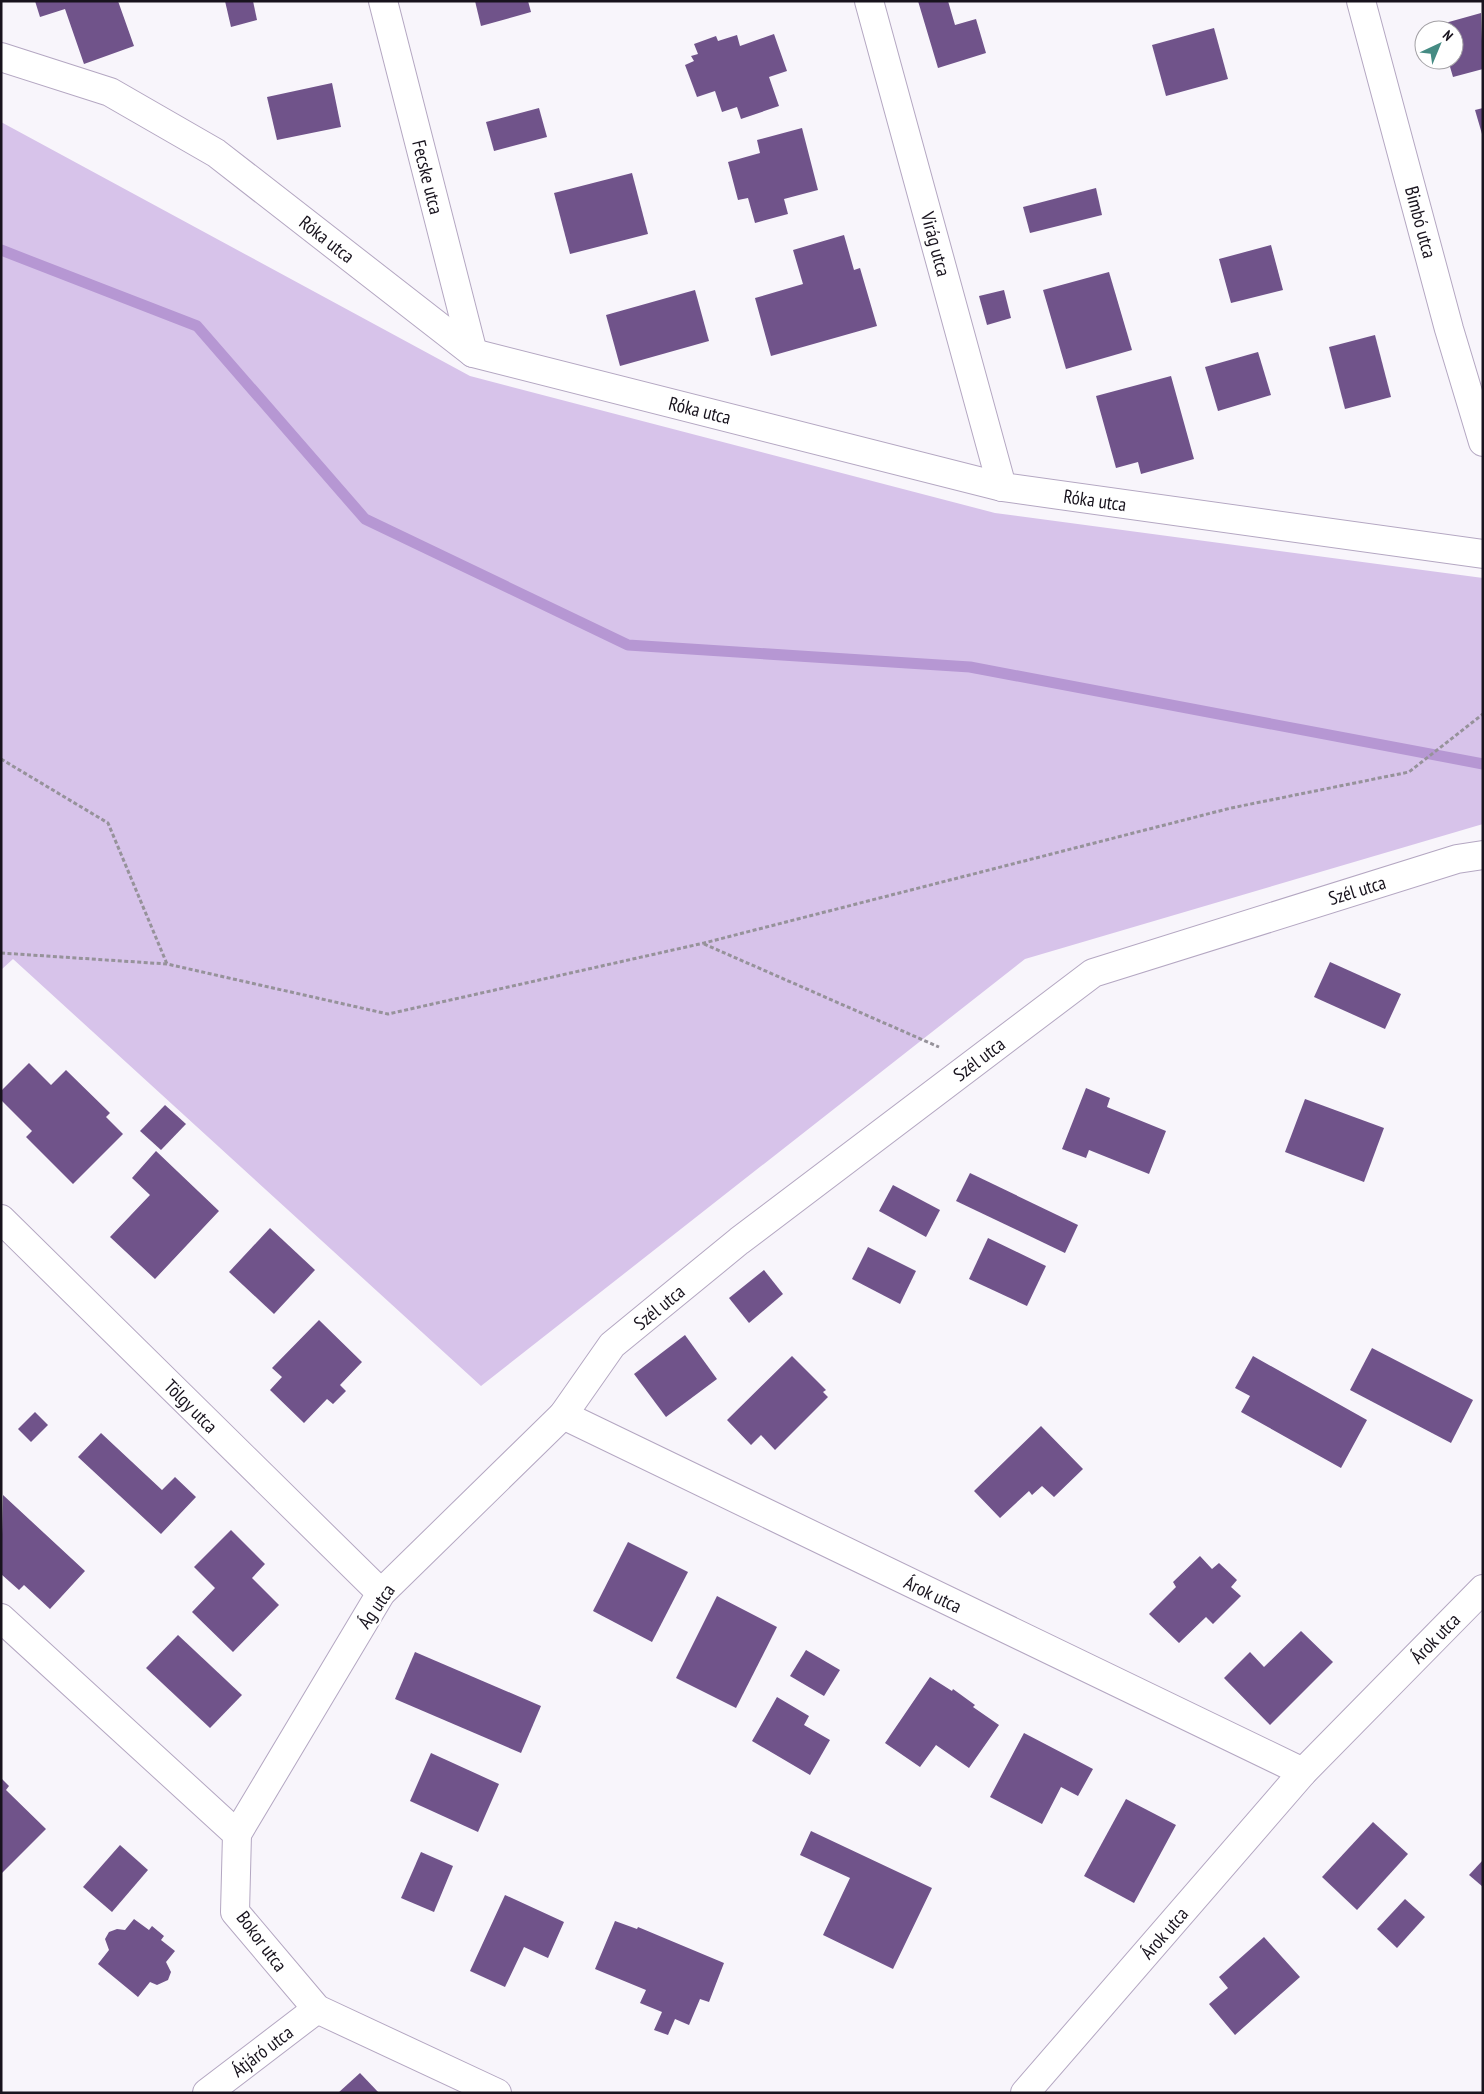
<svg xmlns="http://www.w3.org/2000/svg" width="1484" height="2094" font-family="'PT Sans Narrow',sans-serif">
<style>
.green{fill:#d7c3ea}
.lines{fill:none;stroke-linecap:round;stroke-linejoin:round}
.stream{stroke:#b697d3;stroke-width:11}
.building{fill:#70538a}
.street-casing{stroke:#b4a7c2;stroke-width:30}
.path{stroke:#96929a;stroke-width:3;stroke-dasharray:4 2.5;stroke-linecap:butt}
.street{stroke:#fff;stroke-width:28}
.labels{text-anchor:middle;stroke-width:5;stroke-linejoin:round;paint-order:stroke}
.street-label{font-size:19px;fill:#18131d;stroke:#fff}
</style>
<rect width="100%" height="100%" fill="#f8f5fb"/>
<polygon class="green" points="1,122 470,376 995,513 1483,578 1483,824 1025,959 481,1386 13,959 1,970"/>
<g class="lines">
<polyline class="stream" points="1,250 197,326 365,519 628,645 970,667 1483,764"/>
</g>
<g class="building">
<polygon points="35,1 118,1 134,46 84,64 65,9 40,17"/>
<polygon points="225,1 253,1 257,20 231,27"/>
<polygon points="475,1 528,1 531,12 481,26"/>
<polygon points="918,1 948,1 955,25 976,19 986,53 938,68"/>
<polygon points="1481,13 1483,69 1453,77 1448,60 1454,60 1454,30 1440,30 1438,25"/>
<polygon points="1214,28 1228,79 1166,96 1152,45"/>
<polygon points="774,34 787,71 769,77 779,106 741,119 737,107 722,112 715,91 697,97 685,65 694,61 691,56 698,54 694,44 716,36 718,41 737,35 740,46"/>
<polygon points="332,83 341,127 277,140 267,97"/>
<polygon points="539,108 547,137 494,151 486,122"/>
<polygon points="1483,108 1483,134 1482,134 1475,110"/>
<polygon points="802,128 818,190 784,199 788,214 755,223 748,198 738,200 728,162 760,153 757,140"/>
<polygon points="632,173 648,234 570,254 554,193"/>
<polygon points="1096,188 1102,215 1030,233 1023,207"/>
<polygon points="844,235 854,270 860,268 877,326 771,356 755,298 803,284 793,250"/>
<polygon points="1271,245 1283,290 1231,303 1219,259"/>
<polygon points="1109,272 1132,350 1066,369 1043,290"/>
<polygon points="695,290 709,341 620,366 606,315"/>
<polygon points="1004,290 1011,318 987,325 979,296"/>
<polygon points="1375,335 1391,397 1345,409 1329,347"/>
<polygon points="1258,352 1271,395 1218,411 1205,367"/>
<polygon points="1171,376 1194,459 1141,474 1138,462 1116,468 1096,396"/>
<polygon points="1330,962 1401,994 1385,1029 1314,997"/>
<polygon points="29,1063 51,1085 66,1070 110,1113 106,1117 123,1134 73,1184 26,1137 32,1131 1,1100 1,1091"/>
<polygon points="1086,1088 1110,1098 1107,1107 1166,1131 1149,1174 1089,1150 1086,1158 1062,1149"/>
<polygon points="1305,1099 1384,1128 1364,1182 1285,1152"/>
<polygon points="165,1105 186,1124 161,1150 140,1131"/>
<polygon points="156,1151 219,1211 155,1279 110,1237 150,1195 132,1178"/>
<polygon points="970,1173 1078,1225 1065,1253 956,1201"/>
<polygon points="893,1185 940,1210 926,1237 879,1211"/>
<polygon points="270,1228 315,1270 274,1314 229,1272"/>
<polygon points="988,1238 1046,1266 1027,1306 969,1279"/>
<polygon points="868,1247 916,1271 900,1304 852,1279"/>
<polygon points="764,1270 783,1294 749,1323 729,1298"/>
<polygon points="319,1320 362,1362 340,1385 346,1391 333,1404 327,1399 304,1423 270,1390 282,1377 272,1368"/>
<polygon points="685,1335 717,1379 666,1417 634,1374"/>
<polygon points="1372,1348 1473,1400 1451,1443 1350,1390"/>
<polygon points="792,1356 826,1390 823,1392 828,1397 775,1450 761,1435 751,1445 727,1420"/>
<polygon points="1253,1356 1367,1420 1341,1468 1241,1412 1250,1396 1235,1388"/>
<polygon points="35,1412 48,1425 31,1442 18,1429"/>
<polygon points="1041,1426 1083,1469 1054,1497 1042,1486 1032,1495 1029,1491 1000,1518 974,1491"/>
<polygon points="101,1433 162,1490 175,1477 196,1497 161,1534 78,1457"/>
<polygon points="3,1495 85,1571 50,1609 24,1585 19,1590 1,1574"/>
<polygon points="231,1530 265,1564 252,1578 279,1605 233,1652 192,1612 215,1588 194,1567"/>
<polygon points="628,1542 688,1572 652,1642 593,1611"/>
<polygon points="1200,1556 1212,1569 1219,1563 1237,1580 1231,1587 1241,1596 1213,1624 1206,1617 1179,1643 1149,1614 1176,1587 1173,1582"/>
<polygon points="717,1596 777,1627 736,1708 676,1678"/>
<polygon points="1301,1631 1333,1662 1270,1725 1224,1678 1250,1652 1264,1667"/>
<polygon points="178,1635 242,1695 210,1728 146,1668"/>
<polygon points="806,1650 840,1670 824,1696 790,1676"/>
<polygon points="415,1652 541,1706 521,1753 395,1699"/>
<polygon points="930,1677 952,1691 953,1689 975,1705 973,1707 999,1725 969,1768 936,1745 920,1767 885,1743"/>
<polygon points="777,1697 809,1716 804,1725 830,1740 810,1775 752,1741"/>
<polygon points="1024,1733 1093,1769 1078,1796 1061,1787 1042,1824 990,1797"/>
<polygon points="431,1753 499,1784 478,1832 410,1801"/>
<polygon points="1,1778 9,1786 6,1790 46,1829 1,1874"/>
<polygon points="1126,1799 1176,1825 1134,1903 1084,1876"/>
<polygon points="1373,1822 1408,1854 1357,1910 1322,1877"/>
<polygon points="811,1831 932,1888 893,1969 823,1935 850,1878 800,1855"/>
<polygon points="120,1845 148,1870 112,1912 83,1887"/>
<polygon points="421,1852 453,1866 434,1912 401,1898"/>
<polygon points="1483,1860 1483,1887 1469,1875"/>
<polygon points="505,1895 564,1922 548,1958 524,1947 505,1987 470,1971"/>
<polygon points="1405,1899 1425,1917 1397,1948 1377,1929"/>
<polygon points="134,1919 149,1930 152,1926 164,1936 161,1940 175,1951 166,1962 171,1972 168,1980 157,1985 150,1982 138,1997 98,1964 109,1950 105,1939 109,1932 117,1929 125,1930"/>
<polygon points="615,1921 637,1929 638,1927 724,1963 709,2002 700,1999 689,2025 675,2019 668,2035 654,2030 662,2012 640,2003 646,1990 595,1969"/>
<polygon points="1264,1937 1300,1977 1235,2035 1209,2004 1228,1988 1219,1977"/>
<polygon points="360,2073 379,2093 338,2093"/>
</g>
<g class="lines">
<defs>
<g id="street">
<polyline points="383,1 473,353"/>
<polyline points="869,1 1002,487"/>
<polyline points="1361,1 1449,329 1483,442"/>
<polyline points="1,57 110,92 216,153 473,353 1002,487 1483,554"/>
<polyline points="1,1219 381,1593"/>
<polyline points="563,1415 1303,1772"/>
<polyline points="1,1618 237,1834 235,1912 317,2009 497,2093"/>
<polyline points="237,1834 381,1593 563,1415 612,1345 739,1241 1093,973 1457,859 1483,855"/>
<polyline points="207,2093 317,2009"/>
<polyline points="1025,2093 1303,1772 1483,1589"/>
</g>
</defs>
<use href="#street" class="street-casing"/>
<g class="path">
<polyline points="1,759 108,823 167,964"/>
<polyline points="704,944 939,1047"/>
<polyline points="1,953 167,964 388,1014 704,943 1231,808 1409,772 1483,714"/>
</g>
<use href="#street" class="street"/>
</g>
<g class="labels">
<g class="street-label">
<text transform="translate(428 177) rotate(76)" y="7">Fecske utca</text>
<text transform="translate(1421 222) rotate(75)" y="7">Bimbó utca</text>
<text transform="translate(327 239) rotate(38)" y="7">Róka utca</text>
<text transform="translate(936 244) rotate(75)" y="7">Virág utca</text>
<text transform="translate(700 410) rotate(14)" y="7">Róka utca</text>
<text transform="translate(1095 500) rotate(8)" y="7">Róka utca</text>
<text transform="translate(1357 890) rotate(-17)" y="7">Szél utca</text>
<text transform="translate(979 1059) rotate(-37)" y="7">Szél utca</text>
<text transform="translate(659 1307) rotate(-39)" y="7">Szél utca</text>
<text transform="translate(191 1406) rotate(45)" y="7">Tölgy utca</text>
<text transform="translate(933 1594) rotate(26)" y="7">Árok utca</text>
<text transform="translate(376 1606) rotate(-55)" y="7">Ág utca</text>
<text transform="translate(1435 1638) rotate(-46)" y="7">Árok utca</text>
<text transform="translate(1164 1933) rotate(-49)" y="7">Árok utca</text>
<text transform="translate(262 1941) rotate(53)" y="7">Bokor utca</text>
<text transform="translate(262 2051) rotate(-37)" y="7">Átjáró utca</text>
</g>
</g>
<rect width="1484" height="2094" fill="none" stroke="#18131d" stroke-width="5"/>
<g transform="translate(1439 45) rotate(44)"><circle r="24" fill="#ffffff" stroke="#a3a1a5"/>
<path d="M0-4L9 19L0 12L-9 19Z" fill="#458b83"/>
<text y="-8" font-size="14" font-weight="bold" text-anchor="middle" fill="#18131d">N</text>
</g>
</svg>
